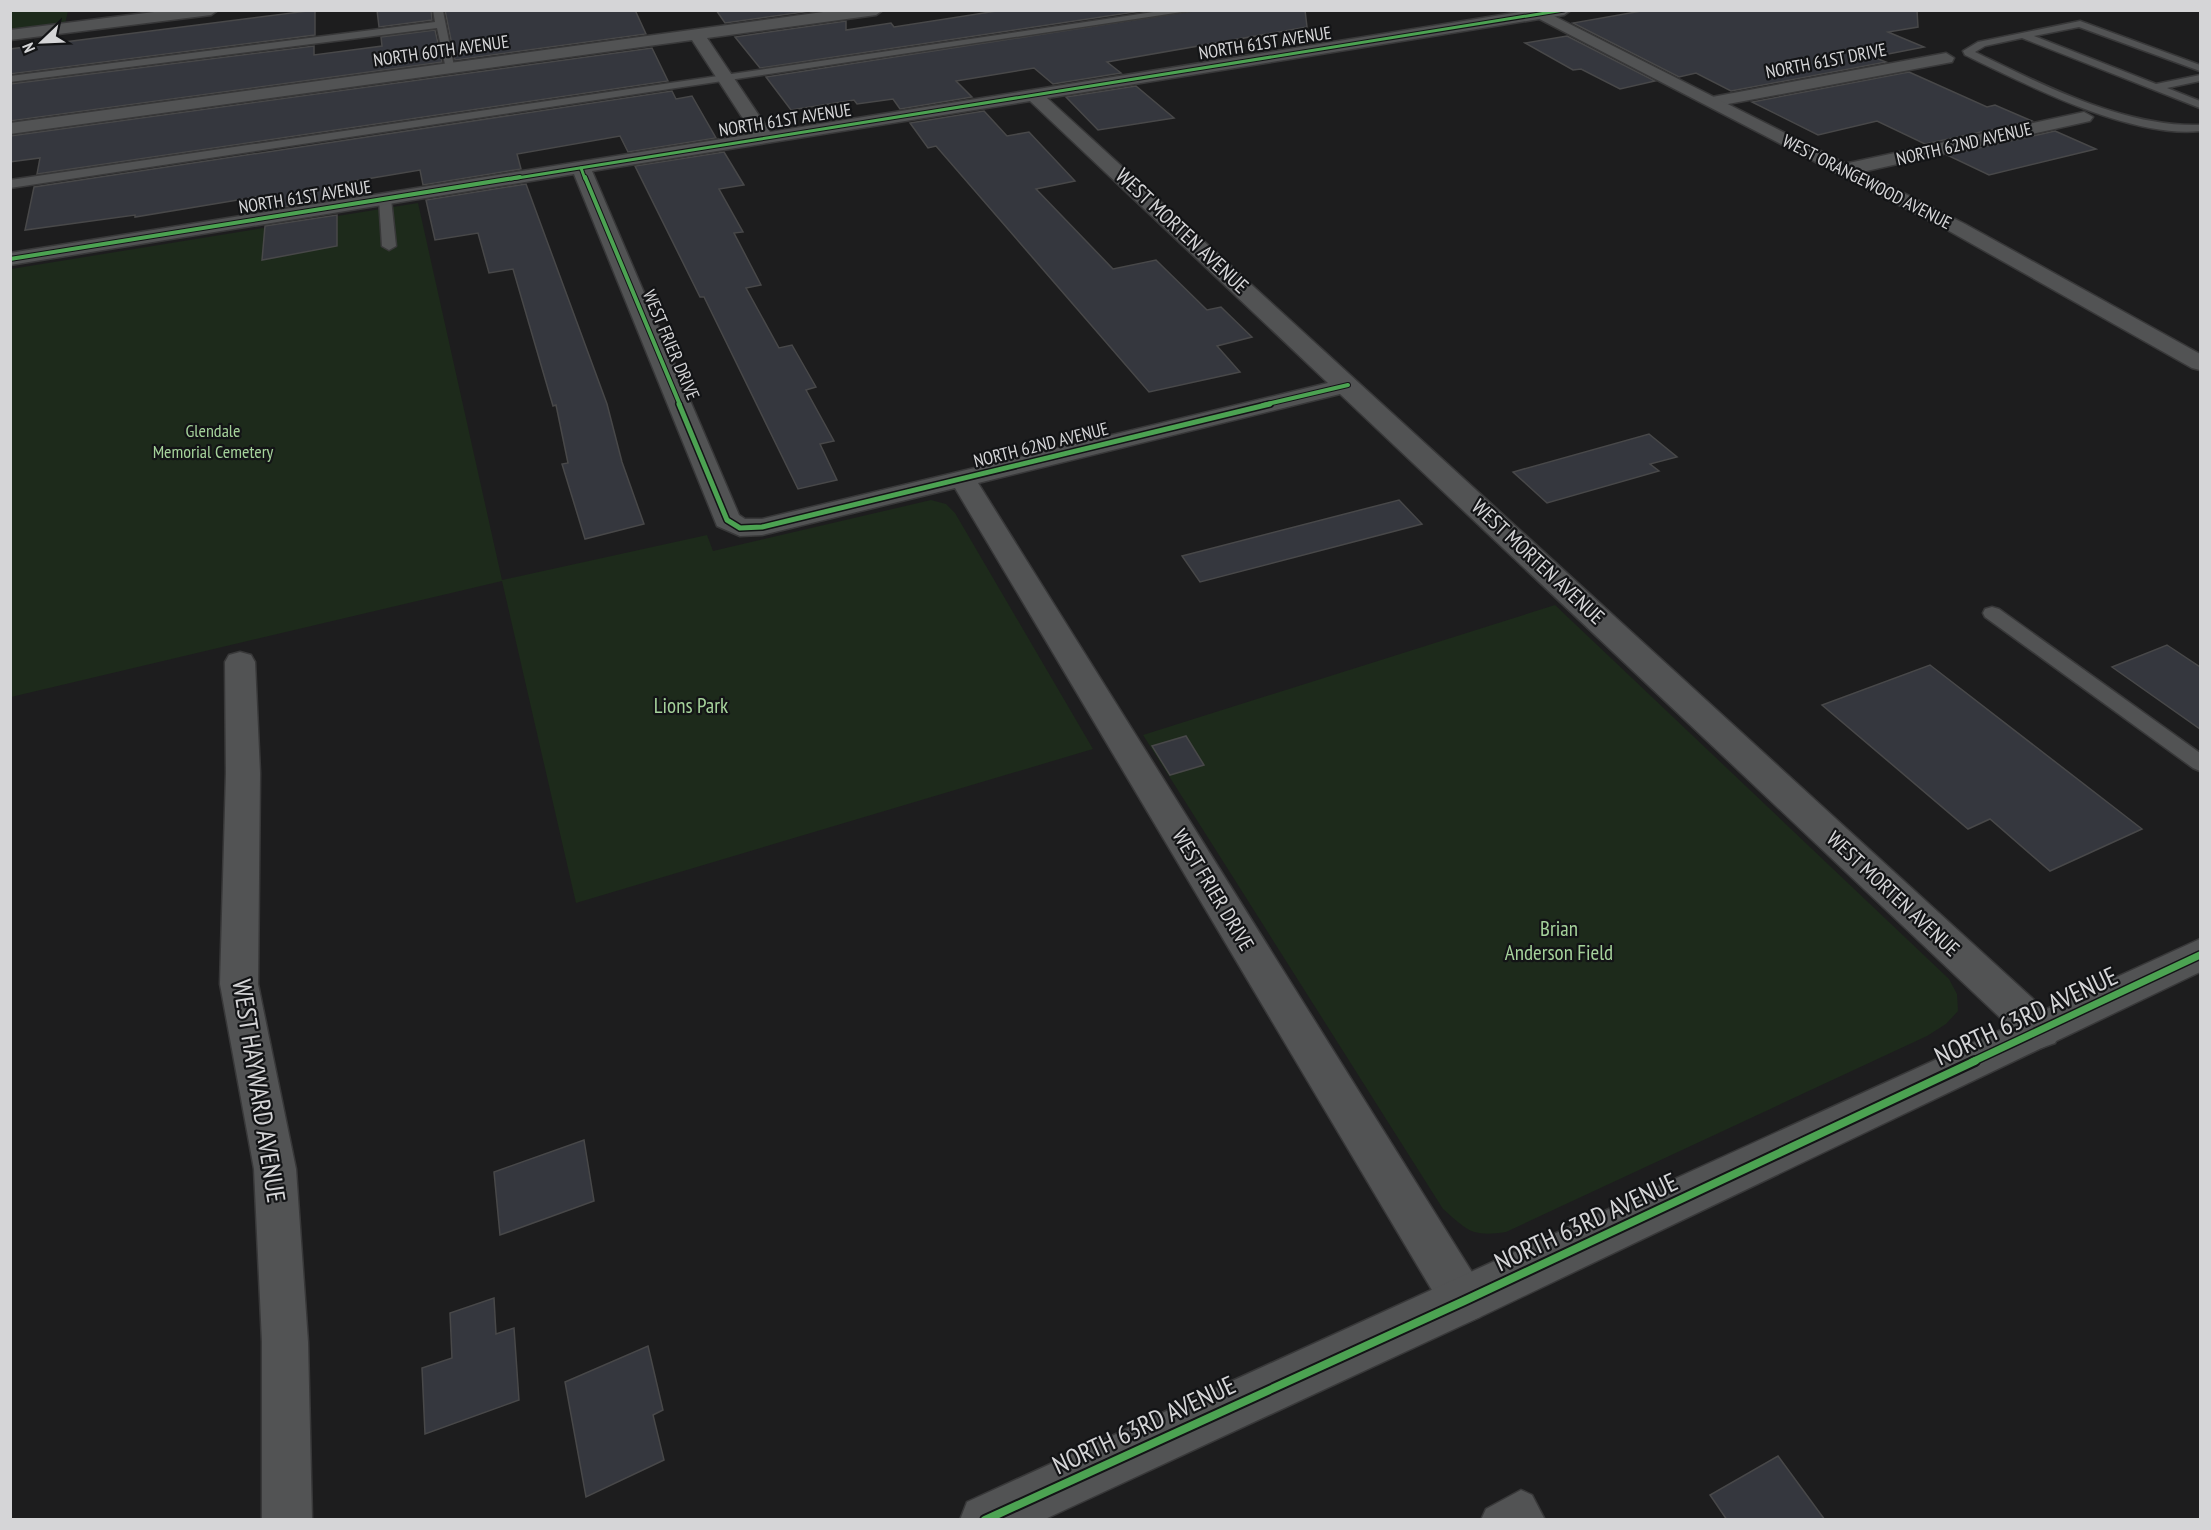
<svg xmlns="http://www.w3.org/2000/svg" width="2211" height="1530" font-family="'PT Sans Narrow',sans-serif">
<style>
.green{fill:#1d2a1b}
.building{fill:#35373e;stroke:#484849;stroke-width:1.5}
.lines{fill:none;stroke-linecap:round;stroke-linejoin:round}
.lane-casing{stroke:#383839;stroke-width:3}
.street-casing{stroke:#383839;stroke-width:3}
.secondary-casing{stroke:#383839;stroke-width:3}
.lane{fill:#525354;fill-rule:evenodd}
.street{fill:#525354;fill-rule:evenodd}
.secondary{fill:#525354;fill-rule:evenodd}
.cycleway-far4-casing{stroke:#131416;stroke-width:5}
.cycleway-far3-casing{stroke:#131416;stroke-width:6}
.cycleway-far2-casing{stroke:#131416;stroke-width:8}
.cycleway-far1-casing{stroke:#131416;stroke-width:10}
.cycleway-casing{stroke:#131416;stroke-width:12}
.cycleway-far4{stroke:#4ca352;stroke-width:3}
.cycleway-far3{stroke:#4ca352;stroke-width:4}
.cycleway-far2{stroke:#4ca352;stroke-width:5}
.cycleway-far1{stroke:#4ca352;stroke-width:7}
.cycleway{stroke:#4ca352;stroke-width:8}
.labels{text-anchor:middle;stroke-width:4.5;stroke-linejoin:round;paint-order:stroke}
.far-street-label{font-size:18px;fill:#d5d5d7;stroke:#131416}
.far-park-label{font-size:18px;fill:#a5d29b;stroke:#131416}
.street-label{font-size:21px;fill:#d5d5d7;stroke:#131416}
.park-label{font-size:21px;fill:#a5d29b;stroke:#131416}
.near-street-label{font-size:26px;fill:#d5d5d7;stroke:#131416}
</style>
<rect width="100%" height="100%" fill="#1d1d1e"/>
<g class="green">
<polygon points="10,11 68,11 65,24 11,30"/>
<polygon points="418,203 502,580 707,535 713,551 931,500 946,504 955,513 1093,749 576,903 502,581 11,697 11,269"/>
<path d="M1555,605l394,374 8,15 1,17 -12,13 -19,12 -421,196c-34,5 -38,-1 -63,-23l-300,-474z"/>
</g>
<g class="building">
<polygon points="315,10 315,35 10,74 10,49"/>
<polygon points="377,10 431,10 432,20 379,27"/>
<polygon points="445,10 635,10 646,34 455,60"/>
<polygon points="716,10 818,10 725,23"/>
<polygon points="1003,10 1148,10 760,68 735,37 846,21 846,30 891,23 894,27"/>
<polygon points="1197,10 1305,10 1307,27 1107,62 1121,73 1053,84 1034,68 956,81 972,97 900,109 893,99 857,104 854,100 791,110 766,77"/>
<polygon points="1647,10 1917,10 1918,27 1888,32 1924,47 1873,57 1886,62 1731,91 1696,73 1679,77 1573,23"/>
<polygon points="435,30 442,62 10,121 10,84 314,46 314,55 382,46 381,37"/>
<polygon points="1567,36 1655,81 1620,89 1581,69 1573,70 1525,43"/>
<polygon points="652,48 668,81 37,174 40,158 10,162 10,136"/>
<polygon points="1909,72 1987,107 1995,105 2032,121 1925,144 1877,121 1818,135 1752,102"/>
<polygon points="1136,86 1174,118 1098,130 1066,97"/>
<polygon points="672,91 676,99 692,96 716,138 628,152 620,136 517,154 521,169 423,185 420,170 337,184 337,198 266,210 268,195 135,217 135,215 25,230 34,187"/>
<polygon points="984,111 1007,136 1029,132 1075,181 1036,189 1113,269 1156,260 1207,310 1221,307 1252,337 1217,346 1240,372 1149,392 936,146 928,148 910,123"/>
<polygon points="2055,131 2096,149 1989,175 1947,155"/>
<polygon points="724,152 744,185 719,189 743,232 734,233 761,285 746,288 779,348 792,345 816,387 806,390 834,441 820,444 837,480 798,489 704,297 700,297 635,166"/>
<polygon points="526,184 607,404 622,462 644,524 585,539 562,464 568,463 556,405 553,406 513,269 489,273 478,233 435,240 426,200"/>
<polygon points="337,215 337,246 262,260 265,226"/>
<polygon points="1649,434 1677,457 1650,464 1659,471 1547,503 1513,472"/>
<polygon points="1399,500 1422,524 1200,582 1182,556"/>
<polygon points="2167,645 2200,667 2200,729 2112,667"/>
<polygon points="1930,665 2142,829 2050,871 1990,819 1968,829 1822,705"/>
<polygon points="1186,736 1204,765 1170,775 1152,746"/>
<polygon points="584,1140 594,1201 500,1235 494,1172"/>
<polygon points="494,1298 496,1334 514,1328 519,1400 425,1434 422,1368 452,1358 450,1313"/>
<polygon points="648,1346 663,1410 653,1415 664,1460 586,1497 565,1382"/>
<polygon points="1778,1456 1825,1520 1727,1520 1710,1495"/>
</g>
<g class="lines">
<defs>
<g id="lane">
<polygon points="433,10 443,11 455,71 446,69 437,28 10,82 10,76 435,22"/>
<polygon points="1167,10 1195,10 10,188 10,180"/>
<path d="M2080,21l120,44v6l-121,-44 -45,9 122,48 44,-9v6l-33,7 33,13v7l-178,-70 -37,8 -10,6c68,33 148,75 225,73v6c-70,7 -171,-45 -235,-76l-2,-4 15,-9z"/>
<polygon points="385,195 391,199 396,246 389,250 382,246 379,199"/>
<polygon points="1992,607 1999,609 2200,753 2200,771 2193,768 1985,617 1983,613 1985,609"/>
<polygon points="1521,1490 1532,1495 1545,1520 1481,1520 1486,1509"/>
</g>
<g id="street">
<polygon points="170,10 218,10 211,15 10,40 10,30"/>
<path d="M838,10h45l-7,5 -169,23 63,94 762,-122h39l-7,5 -517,83 1008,921 6,12 -6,12 -14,5 -14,-5 -687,-649 -362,89 502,802 7,16 -7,16 -16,7 -16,-7 -493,-829 -193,47 -22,1 -23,-10 -143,-352 -564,91v-12l743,-119 -61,-94 -682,94v-11zM1030,101l298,282 -566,136h-17l-6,-4 -147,-344z"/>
<polygon points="1946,53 1954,58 1952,62 1712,107 1703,102 1712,97"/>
<polygon points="2084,112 2093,117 2090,121 1844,176 1834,170 1844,164"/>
<polygon points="240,652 251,655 255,662 260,773 258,984 296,1169 308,1342 312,1520 262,1520 262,1342 254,1169 220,984 226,773 225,662 229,655"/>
</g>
<g id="secondary">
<polygon points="1522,10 1542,10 1965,224 2200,354 2200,370 2192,368 1951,232"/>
<polygon points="2200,939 2200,972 1480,1317 1043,1520 960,1520 967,1502"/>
</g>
</defs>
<use href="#lane" class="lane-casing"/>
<use href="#street" class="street-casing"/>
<use href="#secondary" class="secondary-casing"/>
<use href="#lane" class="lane"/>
<use href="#street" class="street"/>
<use href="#secondary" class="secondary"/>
<defs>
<g id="cycleway-far4">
<polyline points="581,168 585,179"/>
<polyline points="511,179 1564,10"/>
</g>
<g id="cycleway-far3">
<polyline points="585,177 680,405"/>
<polyline points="10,259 520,177"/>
<polyline points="1263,405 1348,385"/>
</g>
<polyline id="cycleway-far2" points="679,404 727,520 740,528 762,527 1270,404"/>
<polyline id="cycleway-far1" points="1972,1062 2200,955"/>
<polyline id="cycleway" points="985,1520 1464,1301 1975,1061"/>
</defs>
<use href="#cycleway-far4" class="cycleway-far4-casing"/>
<use href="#cycleway-far3" class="cycleway-far3-casing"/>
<use href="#cycleway-far2" class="cycleway-far2-casing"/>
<use href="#cycleway-far1" class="cycleway-far1-casing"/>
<use href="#cycleway" class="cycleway-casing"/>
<use href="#cycleway-far4" class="cycleway-far4"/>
<use href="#cycleway-far3" class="cycleway-far3"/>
<use href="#cycleway-far2" class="cycleway-far2"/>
<use href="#cycleway-far1" class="cycleway-far1"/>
<use href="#cycleway" class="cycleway"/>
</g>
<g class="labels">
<g class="far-street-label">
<text transform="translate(1265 43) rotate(-9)" y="6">NORTH 61ST AVENUE</text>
<text transform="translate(441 51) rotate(-8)" y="6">NORTH 60TH AVENUE</text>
<text transform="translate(1826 61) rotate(-11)" y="6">NORTH 61ST DRIVE</text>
<text transform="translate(785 120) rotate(-9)" y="6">NORTH 61ST AVENUE</text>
<text transform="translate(1964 144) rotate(-13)" y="6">NORTH 62ND AVENUE</text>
<text transform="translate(1867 182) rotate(27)" y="6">WEST ORANGEWOOD AVENUE</text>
<text transform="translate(305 197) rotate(-9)" y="6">NORTH 61ST AVENUE</text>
<text transform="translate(671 345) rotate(67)" y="6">WEST FRIER DRIVE</text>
<text transform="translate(1041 445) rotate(-14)" y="6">NORTH 62ND AVENUE</text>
</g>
<g class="far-park-label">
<text x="213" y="437">Glendale<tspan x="213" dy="21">Memorial Cemetery</tspan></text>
</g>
<g class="street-label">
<text transform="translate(1182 231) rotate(43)" y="7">WEST MORTEN AVENUE</text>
<text transform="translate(1538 562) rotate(43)" y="7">WEST MORTEN AVENUE</text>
<text transform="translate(1213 890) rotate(59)" y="7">WEST FRIER DRIVE</text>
<text transform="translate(1893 894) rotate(43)" y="7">WEST MORTEN AVENUE</text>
</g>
<g class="park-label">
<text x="691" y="713">Lions Park</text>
<text x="1559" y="936">Brian<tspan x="1559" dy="24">Anderson Field</tspan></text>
</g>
<g class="near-street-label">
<text transform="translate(2026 1016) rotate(-25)" y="9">NORTH 63RD AVENUE</text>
<text transform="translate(259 1091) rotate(81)" y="9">WEST HAYWARD AVENUE</text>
<text transform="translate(1586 1222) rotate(-25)" y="9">NORTH 63RD AVENUE</text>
<text transform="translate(1144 1425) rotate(-25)" y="9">NORTH 63RD AVENUE</text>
</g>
</g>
<rect width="2211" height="1530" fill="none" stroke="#d5d5d7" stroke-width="24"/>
<g transform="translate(42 42) rotate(247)" stroke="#131416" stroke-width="4.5" paint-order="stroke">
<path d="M0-4.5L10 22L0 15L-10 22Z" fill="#d5d5d7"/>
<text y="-9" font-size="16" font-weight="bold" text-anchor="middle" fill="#d5d5d7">N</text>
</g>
</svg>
